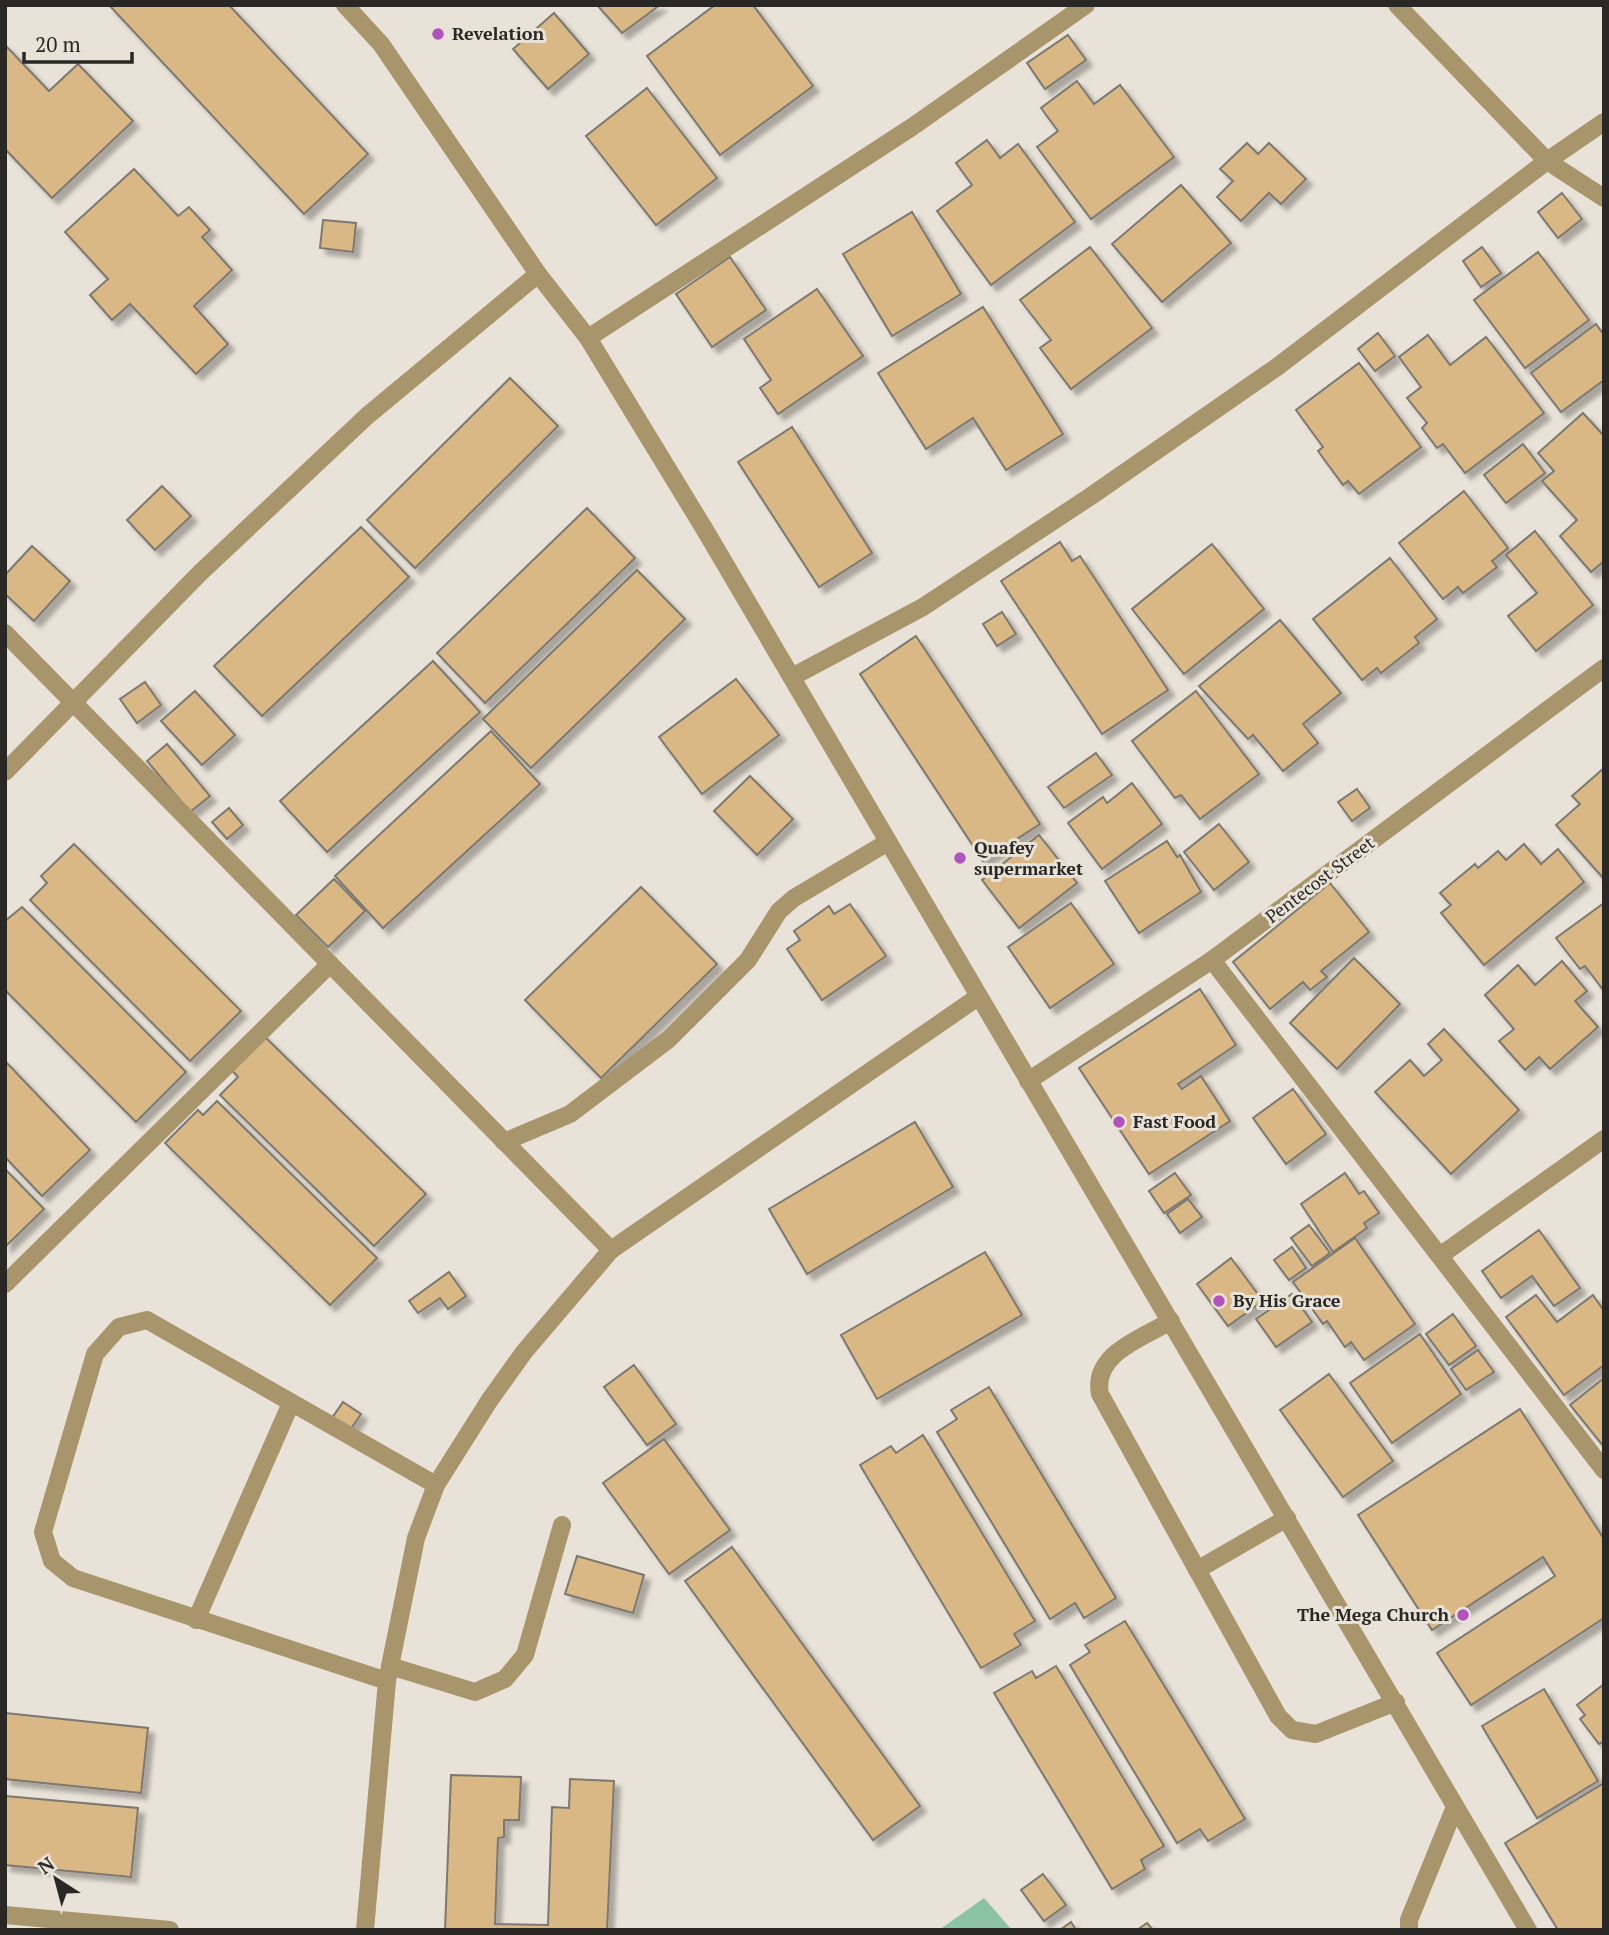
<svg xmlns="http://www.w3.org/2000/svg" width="1609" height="1935" font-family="'PT Serif',serif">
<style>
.green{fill:#8dc3a5}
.building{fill:#d9b886;stroke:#7d786f;stroke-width:2;filter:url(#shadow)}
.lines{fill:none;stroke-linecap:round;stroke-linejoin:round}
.minor{stroke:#a9956c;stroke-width:18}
.poi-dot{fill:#b153bd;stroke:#e8e2d8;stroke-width:2.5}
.labels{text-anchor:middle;stroke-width:6;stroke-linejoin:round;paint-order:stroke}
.poi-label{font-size:18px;font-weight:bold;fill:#2a2824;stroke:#e8e2d8;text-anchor:start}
.street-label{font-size:18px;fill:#2a2824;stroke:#e8e2d8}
</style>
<defs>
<filter id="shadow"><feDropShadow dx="6" dy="6" stdDeviation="2" flood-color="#0004"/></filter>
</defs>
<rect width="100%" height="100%" fill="#e8e2d8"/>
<polygon class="green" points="984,1898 1012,1930 939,1930"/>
<g class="building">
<polygon points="109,5 229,5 368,154 304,214"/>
<polygon points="597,5 660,5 622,33"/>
<polygon points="715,5 753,5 813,86 720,155 647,56"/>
<polygon points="554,13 589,54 548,89 513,49"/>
<polygon points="1068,35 1086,60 1045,89 1027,63"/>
<polygon points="5,45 49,91 78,64 133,121 52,198 5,149"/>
<polygon points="1077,81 1094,104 1120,85 1174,157 1091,219 1037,147 1058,131 1041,108"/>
<polygon points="647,88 717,178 656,225 586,136"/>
<polygon points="987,140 1000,158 1018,144 1075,222 991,285 937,211 972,185 956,163"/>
<polygon points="1247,143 1258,154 1269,143 1306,179 1281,204 1269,193 1241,221 1217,197 1233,181 1220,169"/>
<polygon points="134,169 178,216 189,207 210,230 202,237 232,270 194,306 228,344 196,374 130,304 112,320 90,295 108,279 65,232"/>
<polygon points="1181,185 1231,243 1162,302 1112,244"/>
<polygon points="1562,193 1582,219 1558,238 1538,212"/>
<polygon points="912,212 961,294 892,336 843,254"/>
<polygon points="323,220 356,223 353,252 320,248"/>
<polygon points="1090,247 1152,328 1071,389 1040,348 1051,340 1020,300"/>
<polygon points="1482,247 1501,273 1481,287 1463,261"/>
<polygon points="1538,252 1589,320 1525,368 1474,300"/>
<polygon points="730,257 766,310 712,347 676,294"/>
<polygon points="817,289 863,356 778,414 760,388 771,380 744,339"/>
<polygon points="983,307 1063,434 1006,470 973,418 926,449 878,373"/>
<polygon points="1596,324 1604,335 1604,380 1561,412 1531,373"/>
<polygon points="1378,333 1395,356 1375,371 1358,349"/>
<polygon points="1428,335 1450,365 1486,337 1544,413 1465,473 1443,444 1437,448 1422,428 1427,423 1407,398 1421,387 1399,357"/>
<polygon points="1359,363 1421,447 1359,494 1348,481 1343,485 1318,451 1323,447 1296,410"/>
<polygon points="510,378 558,426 415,568 367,520"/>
<polygon points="1583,413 1604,436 1604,561 1591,572 1560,536 1577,520 1542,481 1554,471 1538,453"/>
<polygon points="792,427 872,553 819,587 738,462"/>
<polygon points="1523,444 1545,473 1506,503 1484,475"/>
<polygon points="162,486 191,516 155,550 127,520"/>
<polygon points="1464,491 1508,548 1492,561 1497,567 1463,593 1458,587 1443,599 1399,543"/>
<polygon points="587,508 635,558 485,703 437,653"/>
<polygon points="361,527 409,577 262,716 214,666"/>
<polygon points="1535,531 1593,605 1536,651 1508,616 1537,593 1506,555"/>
<polygon points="1060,542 1072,561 1080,556 1168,690 1102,734 1001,581"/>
<polygon points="1212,544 1264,609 1184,674 1132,609"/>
<polygon points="32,546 70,581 34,621 5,594 5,575"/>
<polygon points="1390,558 1437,619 1415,637 1419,643 1381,673 1377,668 1362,680 1313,619"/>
<polygon points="637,570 685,619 531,768 483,719"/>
<polygon points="1002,612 1016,634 997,646 983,624"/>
<polygon points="1280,620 1341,693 1303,724 1318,743 1283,771 1253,735 1248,739 1199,686"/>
<polygon points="916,636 1040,824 983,861 860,674"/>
<polygon points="433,661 480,712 327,852 280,801"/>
<polygon points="736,679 779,735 702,794 659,737"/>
<polygon points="145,682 161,705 137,723 120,699"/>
<polygon points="195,691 235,735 202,765 161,721"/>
<polygon points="1196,691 1259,774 1200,819 1181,795 1175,798 1132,741"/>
<polygon points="491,731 540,784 383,928 335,876"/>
<polygon points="167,744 210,796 190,812 147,761"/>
<polygon points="1096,753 1112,775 1064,808 1048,787"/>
<polygon points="1604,768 1604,879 1556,825 1580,804 1572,796"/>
<polygon points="750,776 793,819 757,855 714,811"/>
<polygon points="1132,783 1162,824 1102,869 1068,823 1103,797 1107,803"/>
<polygon points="1357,789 1370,808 1352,821 1338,802"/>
<polygon points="229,808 243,825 227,839 212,822"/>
<polygon points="1219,824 1249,862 1214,890 1184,852"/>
<polygon points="1039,835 1077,883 1019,928 982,880"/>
<polygon points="1167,841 1177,857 1180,855 1201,892 1139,933 1105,881"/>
<polygon points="74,844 241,1011 190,1061 30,900 47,883 41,876"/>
<polygon points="1524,844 1541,864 1558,849 1584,882 1484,965 1441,913 1451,905 1440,893 1475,864 1478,868 1498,851 1506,860"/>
<polygon points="334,879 365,911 328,947 296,915"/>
<polygon points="1330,883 1369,932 1321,971 1327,977 1310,990 1303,982 1270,1009 1233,962"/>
<polygon points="641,887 717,964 601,1078 525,1000"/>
<polygon points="1071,903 1114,964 1050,1008 1008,947"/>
<polygon points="1604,903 1604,991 1585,966 1580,969 1556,938"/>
<polygon points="850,904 886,956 822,1000 787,949 800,940 794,931 829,906 834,914"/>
<polygon points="22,907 186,1072 136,1122 5,990 5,921"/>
<polygon points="1354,958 1400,1004 1337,1069 1290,1023"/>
<polygon points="1562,961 1587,991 1575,1001 1598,1027 1550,1069 1539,1057 1525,1070 1499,1041 1514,1029 1485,995 1518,965 1535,985"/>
<polygon points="1200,989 1236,1045 1178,1084 1182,1089 1201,1076 1230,1121 1149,1174 1079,1068"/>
<polygon points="1444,1029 1519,1110 1451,1174 1375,1092 1410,1060 1424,1076 1442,1060 1428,1044"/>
<polygon points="262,1034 426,1194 374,1246 220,1095 238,1077 229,1067"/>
<polygon points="5,1061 90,1150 42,1196 5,1157"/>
<polygon points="1293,1089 1326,1134 1286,1164 1253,1118"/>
<polygon points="217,1101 377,1258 330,1305 165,1143 198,1110 203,1115"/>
<polygon points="915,1122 953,1187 807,1274 769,1209"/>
<polygon points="5,1169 44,1209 5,1247"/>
<polygon points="1175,1173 1191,1195 1164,1213 1149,1191"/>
<polygon points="1345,1173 1359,1194 1364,1191 1379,1213 1364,1223 1367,1228 1333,1252 1301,1204"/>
<polygon points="1188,1199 1202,1217 1180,1233 1167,1214"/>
<polygon points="1309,1225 1330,1253 1312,1266 1291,1238"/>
<polygon points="1539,1230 1580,1288 1554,1306 1532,1276 1501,1298 1482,1271"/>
<polygon points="1355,1238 1415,1324 1364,1360 1351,1342 1345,1347 1327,1321 1323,1324 1293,1282"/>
<polygon points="1292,1247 1306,1268 1289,1280 1274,1260"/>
<polygon points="985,1252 1022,1315 877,1399 841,1335"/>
<polygon points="1231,1258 1263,1301 1228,1326 1197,1284"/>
<polygon points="449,1272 466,1296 448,1309 440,1298 418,1313 409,1301"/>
<polygon points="1292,1294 1312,1322 1276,1347 1256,1319"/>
<polygon points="1536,1295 1557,1322 1593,1295 1604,1311 1604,1365 1564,1395 1506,1317"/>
<polygon points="1453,1314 1476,1346 1449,1365 1426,1334"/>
<polygon points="1420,1334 1461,1394 1392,1443 1350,1383"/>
<polygon points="1478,1350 1494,1372 1466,1390 1451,1369"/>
<polygon points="634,1365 676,1424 647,1445 604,1387"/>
<polygon points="1329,1374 1393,1461 1343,1497 1280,1410"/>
<polygon points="1604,1378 1604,1447 1570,1405"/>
<polygon points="989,1387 1116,1598 1084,1618 1075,1603 1050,1619 937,1432 957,1419 951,1410"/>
<polygon points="343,1402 361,1414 348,1433 330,1421"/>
<polygon points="1520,1409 1604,1539 1604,1618 1471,1705 1437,1653 1555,1576 1543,1557 1432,1630 1358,1515"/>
<polygon points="923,1435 1035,1621 1014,1634 1021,1645 981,1668 860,1465 891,1446 896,1453"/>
<polygon points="664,1439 730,1530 669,1574 603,1483"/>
<polygon points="732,1547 920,1806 873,1840 685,1581"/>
<polygon points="577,1556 644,1575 633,1613 565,1594"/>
<polygon points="1125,1621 1245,1819 1208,1841 1200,1829 1177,1843 1070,1665 1090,1652 1085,1645"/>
<polygon points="1056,1666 1164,1846 1141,1860 1145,1869 1112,1889 994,1693 1032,1671 1036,1678"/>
<polygon points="1604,1684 1604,1741 1599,1744 1580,1719 1585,1715 1577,1705"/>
<polygon points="1544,1689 1598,1781 1537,1818 1482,1726"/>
<polygon points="5,1713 148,1728 141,1793 5,1779"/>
<polygon points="451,1775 521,1777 519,1820 504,1820 504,1837 498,1838 495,1924 548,1925 552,1807 569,1808 570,1779 614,1781 607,1930 445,1930"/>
<polygon points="1604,1783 1604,1930 1558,1930 1505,1843"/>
<polygon points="5,1796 138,1808 131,1877 5,1865"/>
<polygon points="1043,1874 1066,1905 1044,1921 1021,1890"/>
<polygon points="1071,1922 1076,1930 1060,1930"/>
<polygon points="1147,1923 1153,1930 1137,1930"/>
</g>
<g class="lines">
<g class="minor">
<polyline points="345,5 381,44 538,274 588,338 705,530 1528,1930"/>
<polyline points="1397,5 1547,161 1604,198"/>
<polyline points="588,338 912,127 1086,5"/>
<polyline points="5,633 611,1250"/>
<polyline points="792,677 923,607 1091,496 1277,367 1547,161 1604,122"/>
<polyline points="5,772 200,573 367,416 538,274"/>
<polyline points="1212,960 1604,1470"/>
<polyline points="1028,1081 1212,960 1604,668"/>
<polyline points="504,1142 570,1114 669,1039 748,960 779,911 794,898 888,842"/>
<polyline points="1441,1255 1604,1139"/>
<polyline points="5,1284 329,965"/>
<path d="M1171,1321c-29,17 -79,33 -71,73l178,322 14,14 24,4 80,-32"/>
<polyline points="1197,1570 1287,1518"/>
<polyline points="196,1620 291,1403"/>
<polyline points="390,1666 475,1692 505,1679 525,1655 562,1525"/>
<polyline points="387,1681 73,1578 52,1561 43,1532 95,1354 119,1327 147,1320 436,1485"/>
<polyline points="5,1915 170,1930"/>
<polyline points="365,1930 387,1681 416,1538 436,1485 489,1401 524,1352 611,1250 978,997"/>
<polyline points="1409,1930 1409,1920 1455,1807"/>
</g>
</g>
<g class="poi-dot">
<circle cx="438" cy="34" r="7"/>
<circle cx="960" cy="858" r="7"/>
<circle cx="1119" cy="1122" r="7"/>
<circle cx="1219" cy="1301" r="7"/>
<circle cx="1463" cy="1615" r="7"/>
</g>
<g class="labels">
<g class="poi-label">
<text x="452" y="40">Revelation</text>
<text x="974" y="854">Quafey<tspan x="974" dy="21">supermarket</tspan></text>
<text x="1133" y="1128">Fast Food</text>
<text x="1233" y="1307">By His Grace</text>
<text x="1449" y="1621" text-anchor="end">The Mega Church</text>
</g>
<g class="street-label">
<text transform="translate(1320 880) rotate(-37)" y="6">Pentecost Street</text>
</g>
</g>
<rect width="1609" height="1935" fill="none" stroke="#2a2824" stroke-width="14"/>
<g transform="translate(56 1879) rotate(324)" stroke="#e8e2d8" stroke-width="5" paint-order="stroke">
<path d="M0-5L12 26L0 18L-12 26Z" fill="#2a2824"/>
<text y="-10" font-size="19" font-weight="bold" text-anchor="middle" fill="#2a2824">N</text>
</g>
<path d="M24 52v10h108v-10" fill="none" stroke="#2a2824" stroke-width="3.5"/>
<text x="35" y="52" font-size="21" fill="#2a2824" stroke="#e8e2d8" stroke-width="5" paint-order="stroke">20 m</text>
</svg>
